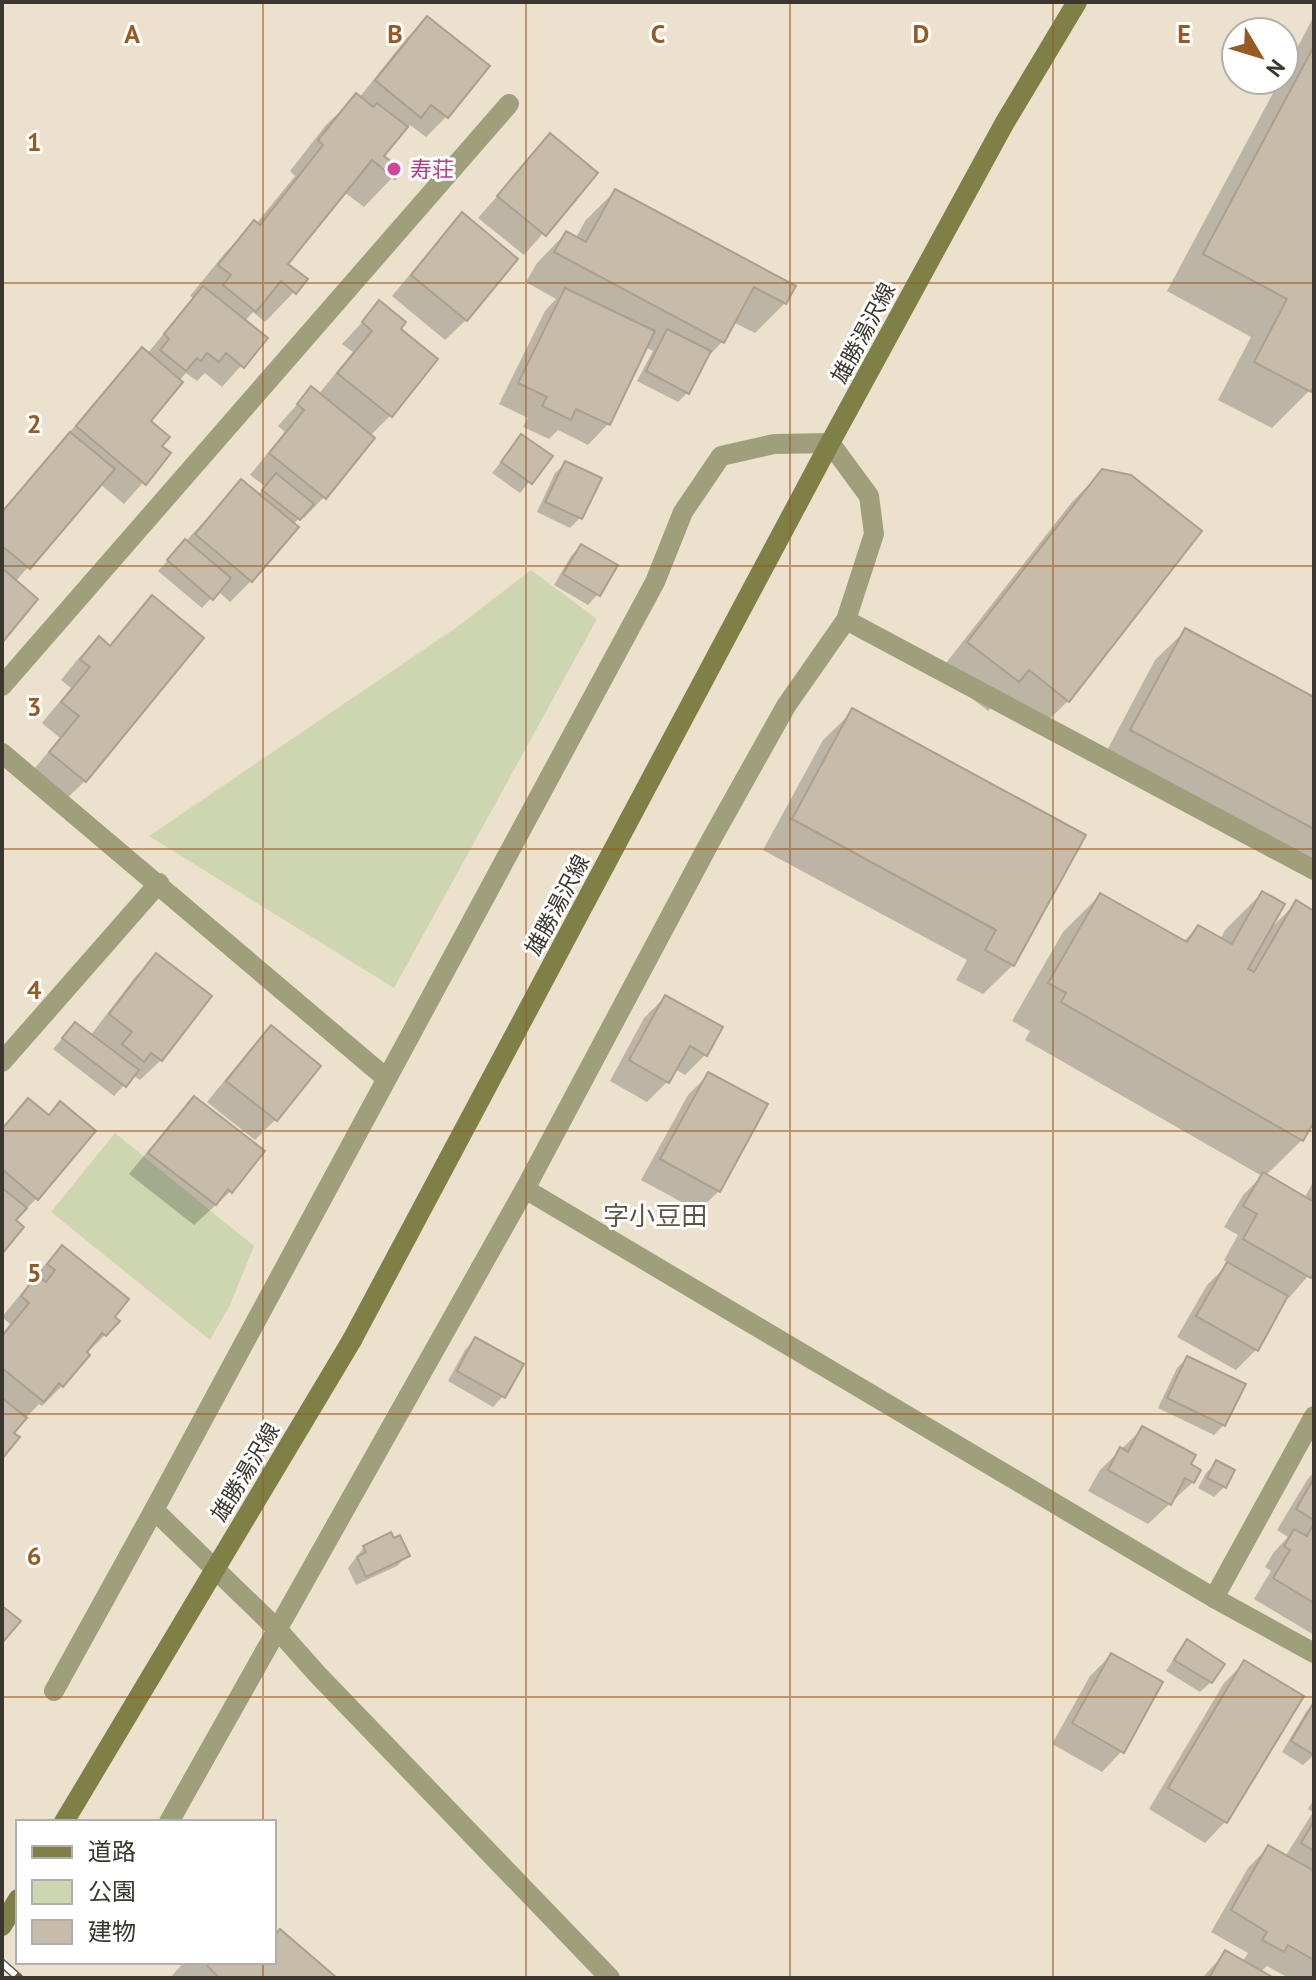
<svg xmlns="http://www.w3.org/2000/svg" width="1316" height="1980" font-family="'PT Sans','Noto Sans JP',sans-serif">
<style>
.green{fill:#ced6b1}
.shadow{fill:#0003}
.building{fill:#c7bca9;stroke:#aaa08d;stroke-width:2}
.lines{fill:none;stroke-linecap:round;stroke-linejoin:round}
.street{stroke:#9fa07b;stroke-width:20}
.secondary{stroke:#7f8046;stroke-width:20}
.rail-casing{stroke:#615b51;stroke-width:9}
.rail{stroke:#fff;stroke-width:6;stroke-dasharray:18;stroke-linecap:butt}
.secondary-bridge{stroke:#7f8046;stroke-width:20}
.grid{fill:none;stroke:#985a20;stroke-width:2;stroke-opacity:0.55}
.hotel-dot{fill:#d1479c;stroke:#fff;stroke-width:3}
.labels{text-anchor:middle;stroke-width:6;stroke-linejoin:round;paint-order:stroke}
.hotel-label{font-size:22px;fill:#b23c85;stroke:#fff;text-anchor:start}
.street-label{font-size:22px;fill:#3b372f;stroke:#fff}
.quarter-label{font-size:26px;fill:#5f5545;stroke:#fff}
.grid-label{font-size:26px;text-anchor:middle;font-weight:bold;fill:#985a20;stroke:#fff;stroke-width:6;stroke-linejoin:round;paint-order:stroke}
</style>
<rect width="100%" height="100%" fill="#ece1cd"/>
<g class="green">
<polygon points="531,570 597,619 394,988 149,836 457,627"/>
<polygon points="115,1133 254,1246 230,1305 210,1340 51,1212"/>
</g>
<g class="shadow">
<polygon points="1314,16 1314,382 1309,391 1272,428 1218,400 1251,337 1167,291 1280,80 1284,80 1284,73"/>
<polygon points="427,18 446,117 426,137 410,125 399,137 381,156 393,177 364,207 344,192 286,264 294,292 265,322 253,312 244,322 265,339 222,387 205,373 197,381 186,373 179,381 148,422 160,446 168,454 124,504 100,484 15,582 2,640 2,511 122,371 142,350 147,354 193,298 190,296 225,253 254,223 256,224 295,176 290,171 326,125 356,96 359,98 406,39"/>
<polygon points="550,136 595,174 524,255 478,218"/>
<polygon points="615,191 785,303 755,333 733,322 722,342 704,361 688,392 678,402 637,381 653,351 645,347 608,424 588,445 558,430 549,439 523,427 528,418 499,404 545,311 556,299 526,282 537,263 566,233 576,238 585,221"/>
<polygon points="462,215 466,320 445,340 392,296 442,236"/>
<polygon points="380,303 398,329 391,415 370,436 324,497 304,518 301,516 293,525 251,581 230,602 218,591 202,608 158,571 241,482 258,496 265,486 250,475 285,432 278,426 311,389 318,395 353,352 342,344"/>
<polygon points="522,436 550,457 520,493 492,473"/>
<polygon points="566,463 580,518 570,528 537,512 555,473"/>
<polygon points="1102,471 1068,701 1038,730 1000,699 988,711 939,672 1072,502"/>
<polygon points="581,546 598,594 588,605 554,585 571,556"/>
<polygon points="152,598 202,638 85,781 64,801 30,774 60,738 42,723 71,688 61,680 78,659 99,639 108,647"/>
<polygon points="1185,631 1314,699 1314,874 1102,760 1155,660"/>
<polygon points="853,711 1083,836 1013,965 983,994 956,980 967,960 763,850 823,740"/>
<polygon points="1262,893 1270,929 1296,903 1314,913 1314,1118 1302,1140 1265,1176 1304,1199 1314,1180 1314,1269 1289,1298 1286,1296 1256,1350 1236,1370 1177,1337 1207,1285 1229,1263 1224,1260 1238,1235 1224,1227 1243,1195 1262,1176 1025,1040 1030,1031 1012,1021 1063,932 1100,895 1183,942 1198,927 1220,940 1225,930"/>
<polygon points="157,956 161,1060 140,1080 133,1075 114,1096 53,1049 75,1024 90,1036 136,976"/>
<polygon points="665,997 706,1054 685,1075 675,1069 668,1081 647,1102 610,1081 644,1018"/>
<polygon points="271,1028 319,1066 275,1120 255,1140 207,1102 251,1048"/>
<polygon points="709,1074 719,1191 698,1211 641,1180 688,1095"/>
<polygon points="194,1098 231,1191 194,1225 129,1174 174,1119"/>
<polygon points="28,1100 37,1198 14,1221 2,1251 2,1127"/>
<polygon points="62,1247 112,1317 105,1335 86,1354 62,1386 42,1406 39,1404 11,1433 2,1456 2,1334 10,1324 2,1317 42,1268"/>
<polygon points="475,1339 503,1396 493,1407 448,1381 465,1350"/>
<polygon points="1187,1358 1224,1425 1214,1435 1158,1408 1177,1368"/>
<polygon points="1143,1428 1188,1465 1193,1482 1148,1524 1088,1491 1100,1470"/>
<polygon points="1216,1463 1233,1471 1224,1487 1214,1497 1198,1488 1206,1473"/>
<polygon points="1314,1472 1314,1635 1254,1599 1271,1571 1265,1567 1274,1552 1288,1537 1277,1530 1307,1480"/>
<polygon points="364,1547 407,1556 397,1566 356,1585 348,1568"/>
<polygon points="1188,1642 1211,1682 1200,1692 1166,1671 1178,1652"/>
<polygon points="1111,1655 1122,1751 1102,1772 1052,1744 1090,1676"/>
<polygon points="1245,1662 1301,1696 1225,1822 1205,1843 1149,1809 1224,1683"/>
<polygon points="1314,1704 1314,1755 1303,1765 1282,1752 1306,1712"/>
<polygon points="1314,1799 1314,1978 1289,1978 1267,1966 1260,1972 1270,1978 1202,1978 1225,1953 1242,1962 1248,1953 1211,1932 1248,1868 1268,1847 1285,1857 1313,1812 1308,1809"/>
<polygon points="274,1938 334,1978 170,1978 184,1962 274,1962"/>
</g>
<g class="building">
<polygon points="427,16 490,66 448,118 431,105 421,118 375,80"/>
<polygon points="1314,46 1314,386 1311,392 1254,362 1287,299 1203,254"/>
<polygon points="356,93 373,107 377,103 408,127 384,156 402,170 395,179 372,160 288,264 308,279 296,294 281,281 256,312 223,285 231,275 218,265 254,220 260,225 323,145 318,140"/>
<polygon points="550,133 598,173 546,236 497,196"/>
<polygon points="615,189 796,286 786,304 754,287 724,343 554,252 566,231 586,242"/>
<polygon points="462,212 518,259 467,321 411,275"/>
<polygon points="203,286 268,338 244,368 226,353 219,362 207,353 201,361 197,358 186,371 160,350 169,339 164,334"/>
<polygon points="565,288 655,331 610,425 576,409 571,420 542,406 547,397 518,383"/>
<polygon points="379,300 406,322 401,329 438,359 392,417 337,373 372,331 362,322"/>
<polygon points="667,329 711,351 689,394 646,371"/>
<polygon points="142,347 183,382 151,421 170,437 162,446 171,453 146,485 76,426"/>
<polygon points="311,386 375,438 326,499 269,453 304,410 297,404"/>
<polygon points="70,432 115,469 30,569 2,546 2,512"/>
<polygon points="521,434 553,456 532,484 501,462"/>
<polygon points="565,461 602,478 582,519 545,502"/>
<polygon points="1102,469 1131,475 1202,531 1069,702 1029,670 1019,682 967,642"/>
<polygon points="276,473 314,504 300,520 262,490"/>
<polygon points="241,479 299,527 252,582 195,534"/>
<polygon points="185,539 231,578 213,600 167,560"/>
<polygon points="581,544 618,565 600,596 563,574"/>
<polygon points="2,568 38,599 2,643"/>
<polygon points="152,595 204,638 86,782 49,752 79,716 61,702 90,667 80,659 99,636 110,646"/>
<polygon points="1185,628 1314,697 1314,829 1130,730"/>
<polygon points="852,708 1086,835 1014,966 985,950 996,930 792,819"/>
<polygon points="1262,891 1285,904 1248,969 1254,972 1296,900 1314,911 1314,1122 1303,1141 1061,1002 1066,993 1048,983 1100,893 1187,942 1198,925 1232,944"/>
<polygon points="156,953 212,996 162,1061 151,1053 144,1062 122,1044 132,1032 109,1014"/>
<polygon points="665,995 723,1027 707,1056 690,1046 669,1083 629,1060"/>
<polygon points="75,1022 139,1070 126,1087 62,1038"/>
<polygon points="271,1025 321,1066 277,1121 226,1081"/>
<polygon points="708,1072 768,1104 720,1192 660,1159"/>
<polygon points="194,1096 265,1151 232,1193 228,1189 216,1205 148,1153"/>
<polygon points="28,1098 49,1115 60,1101 96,1131 38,1200 2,1169 2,1129"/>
<polygon points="1263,1172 1314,1202 1314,1273 1311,1278 1243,1239 1257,1214 1243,1206"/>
<polygon points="2,1188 27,1208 16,1220 24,1227 2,1254"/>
<polygon points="62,1245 129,1299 115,1317 120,1321 106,1336 102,1333 87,1352 90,1355 63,1387 59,1383 44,1402 2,1368 2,1336 29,1303 21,1296 37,1275 46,1282 55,1270 47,1264"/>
<polygon points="1227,1262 1288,1296 1258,1351 1196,1316"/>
<polygon points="475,1337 524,1364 505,1398 457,1371"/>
<polygon points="1187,1356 1246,1384 1225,1426 1167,1398"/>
<polygon points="2,1398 27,1418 14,1433 20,1437 2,1459"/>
<polygon points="1142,1426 1196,1455 1191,1464 1201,1470 1194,1483 1185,1478 1171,1505 1108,1470 1120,1447 1128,1452"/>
<polygon points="1216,1460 1235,1470 1226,1488 1207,1478"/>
<polygon points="1314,1478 1314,1520 1296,1509"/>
<polygon points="1314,1523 1314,1603 1273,1578 1290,1550 1284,1546 1294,1529 1307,1536"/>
<polygon points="391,1532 394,1538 400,1535 410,1556 366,1577 357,1557 366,1552 363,1546"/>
<polygon points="2,1606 21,1621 2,1643"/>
<polygon points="1187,1639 1225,1664 1212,1683 1174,1660"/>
<polygon points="1111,1653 1163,1682 1124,1753 1072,1723"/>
<polygon points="1244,1660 1304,1696 1227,1823 1168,1788"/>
<polygon points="1314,1702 1314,1755 1291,1741"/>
<polygon points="1314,1821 1314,1851 1301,1843"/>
<polygon points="1268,1845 1314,1871 1314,1960 1288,1945 1284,1952 1262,1940 1267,1932 1231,1910"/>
<polygon points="280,1929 337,1978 219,1978 204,1962 274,1962 274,1936"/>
<polygon points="1225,1950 1274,1978 1209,1978"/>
</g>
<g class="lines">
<g class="street">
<polyline points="846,620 1314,870"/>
<polyline points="2,686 509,104"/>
<polyline points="2,753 386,1078"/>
<polyline points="2,1062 159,883"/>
<polyline points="525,1189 1214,1598 1314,1653"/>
<polyline points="154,1510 277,1629 318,1675 610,1978"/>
<polyline points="1214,1598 1314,1416"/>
<polyline points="54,1691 154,1510 655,582 683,512 721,456 774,444 830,443 869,496 874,534 846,620 786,706 711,840 525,1189 169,1822"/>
</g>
<g class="secondary">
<polyline points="352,1340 830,443 1004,124 1077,2"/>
<polyline points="2,1926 18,1899"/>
</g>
<defs>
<polyline id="rail" points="2,1963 19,1978"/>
</defs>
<use href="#rail" class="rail-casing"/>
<use href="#rail" class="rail"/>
<polyline class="secondary-bridge" points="64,1822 352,1340"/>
</g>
<path class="grid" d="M263,2v1820M526,2v1976M790,2v1976M1053,2v1976M2,283h1312M2,566h1312M2,849h1312M2,1131h1312M2,1414h1312M2,1697h1312M263,1962v16"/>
<circle class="hotel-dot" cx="394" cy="169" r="8"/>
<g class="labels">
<g class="hotel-label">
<text x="410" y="177">寿荘</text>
</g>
<g class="street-label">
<text transform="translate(863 333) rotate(-62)" y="8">雄勝湯沢線</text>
<text transform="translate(557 905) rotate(-62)" y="8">雄勝湯沢線</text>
<text transform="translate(245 1472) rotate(-59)" y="8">雄勝湯沢線</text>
</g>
<g class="quarter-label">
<text x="655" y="1225">字小豆田</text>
</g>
</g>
<g class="grid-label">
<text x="132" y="43">A</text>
<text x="395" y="43">B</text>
<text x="658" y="43">C</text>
<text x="921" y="43">D</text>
<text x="1184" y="43">E</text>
<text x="34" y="151">1</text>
<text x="34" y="433">2</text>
<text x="34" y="716">3</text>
<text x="34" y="999">4</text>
<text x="34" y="1282">5</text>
<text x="34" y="1565">6</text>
</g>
<rect width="1316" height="1980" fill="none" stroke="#3b372f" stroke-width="8"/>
<rect x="16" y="1820" width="260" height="144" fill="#ffffff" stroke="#b1afac" stroke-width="2"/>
<rect x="32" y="1846" width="40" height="12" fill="#7f8046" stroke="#b1afac" stroke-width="2"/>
<text x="88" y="1860" font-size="24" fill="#3b372f">道路</text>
<rect x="32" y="1880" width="40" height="24" fill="#ced6b1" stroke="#b1afac" stroke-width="2"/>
<text x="88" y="1900" font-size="24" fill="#3b372f">公園</text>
<rect x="32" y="1920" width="40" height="24" fill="#c7bca9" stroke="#b1afac" stroke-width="2"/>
<text x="88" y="1940" font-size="24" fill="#3b372f">建物</text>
<g transform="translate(1260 56) rotate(128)"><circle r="38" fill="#ffffff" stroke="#b1afac" stroke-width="2"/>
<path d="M0-6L14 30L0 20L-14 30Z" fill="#985a20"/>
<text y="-12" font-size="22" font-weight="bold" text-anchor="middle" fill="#3b372f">N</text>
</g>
</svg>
